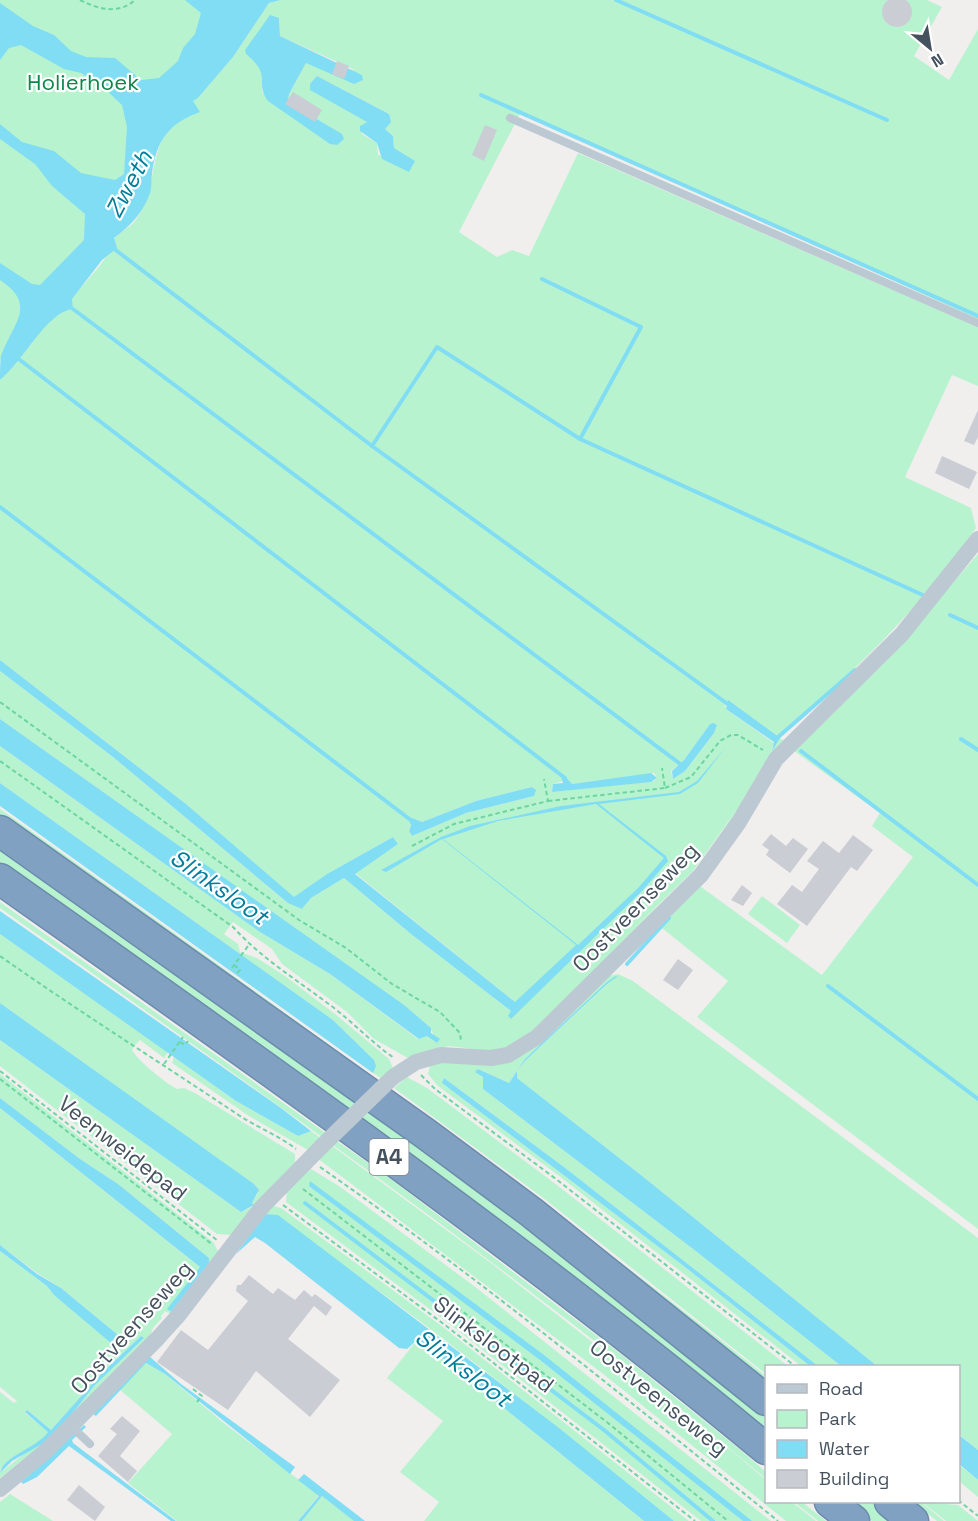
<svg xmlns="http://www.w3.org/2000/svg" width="978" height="1521" font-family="'Space Grotesk',sans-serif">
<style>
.green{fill:#b8f3cf;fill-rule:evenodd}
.water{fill:#81ddf4;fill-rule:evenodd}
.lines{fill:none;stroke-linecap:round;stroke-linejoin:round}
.stream{stroke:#81ddf4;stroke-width:4}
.building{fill:#cacdd4}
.highway-casing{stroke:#6c8cae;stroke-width:33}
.path{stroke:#6dd5a1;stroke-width:2;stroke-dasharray:4.5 3;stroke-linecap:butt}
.lane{stroke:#bdc9d2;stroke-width:8}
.street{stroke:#bdc9d2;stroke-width:16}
.highway{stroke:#81a1c2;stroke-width:30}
.street-bridge{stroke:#bdc9d2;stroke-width:16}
.labels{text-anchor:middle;stroke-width:4.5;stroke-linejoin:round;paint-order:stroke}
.shield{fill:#fff;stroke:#7d868e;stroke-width:1.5}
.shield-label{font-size:21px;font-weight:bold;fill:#45525e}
.park-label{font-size:22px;fill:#0e864a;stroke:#fff}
.street-label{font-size:22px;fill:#45525e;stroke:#fff}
.water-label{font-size:24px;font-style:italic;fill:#037d9c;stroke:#fff}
</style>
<rect width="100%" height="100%" fill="#f1eeee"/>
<g class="green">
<polygon points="0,0 240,0 118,201 0,361"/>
<path d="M281,0h646l15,7 -28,49 35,24 29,-51v290l-457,-207 -62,120 38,25 15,-7 17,6 49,-103 400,174v59l-26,-11 -47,102 66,31 5,20c-56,80 -124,148 -200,209l-48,-36 -3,3 1,5 48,34 -3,8 9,-13 6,4 -78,121 -193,184 -27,4 -39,-5 -41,12 -34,-19 -27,-27 -65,-48 -10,-15 -39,-27 -9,12 14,10 2,8 17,6 28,18 50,38 54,45 4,9 -12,10 -8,-5 1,-13 -41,-40 -333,-237v-37l260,186 70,42 88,65 9,-3 10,7 -7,-16 -27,-22 -403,-286v-48l113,86 175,146 15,5 8,-10 33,-20 67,56 100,77 4,-9 -160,-129 43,-29 -5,-7 -66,37 -33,24 -108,-94 -186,-144v-280c23,-18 47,-69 72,-72v-9c11,-15 28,-31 37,-47 2,-4 2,-10 5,-13 5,-8 16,-11 21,-18 31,-41 3,-88 64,-109l-7,-11 6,-3 35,-41 36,-54zM279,18l1,18 75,34 -49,-7 -17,31 -1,8 53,32 2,5 -81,-47 1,-19 -4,-8zM317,76l72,38 -4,15 8,7 1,12 21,14 -37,-7 -1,-12 -15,-9 -1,-8 6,-4zM713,723l1,10 -29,38 -12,8 -2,-8 13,-11 26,-36zM654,773l3,5 -3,3 -102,11 1,-8 10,-3 -2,-4 11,7zM532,787l2,1v8l-68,17 -54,23 -3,-5 2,-8 4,-3 7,2 54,-21zM743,801l-49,71 -67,63 66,-64z"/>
<polygon points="978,554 978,1229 697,1017 728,981 657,924 697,884 822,975 913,857 872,826 880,813 790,748 882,664"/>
<path d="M0,809c259,184 518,369 766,567v7l-436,-335 -330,-234z"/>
<polygon points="0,844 419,1144 766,1413 766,1435 0,865"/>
<polygon points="762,896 800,925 787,943 748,914"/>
<path d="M0,902l392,278 226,172 120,96 28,24v7c-245,-204 -505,-387 -766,-571z"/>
<path d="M0,934l168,118 -4,6 -24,-18 -8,9c2,9 35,35 45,40l7,-1 11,5 100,61v10l-64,71 -14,-1 -217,-168v-26l241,172 13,-6 -2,-3 6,-10 -2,-7 -256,-183z"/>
<polygon points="618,974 633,981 978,1238 978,1450 959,1434 958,1366 877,1366 646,1179 517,1078 517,1071 526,1060 614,978 525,1059 509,1083 478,1069 476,1072 483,1077 483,1089 697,1252 841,1366 818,1366 564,1167 444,1078 442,1083 685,1267 810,1366 801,1366 558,1175 438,1086 428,1074 430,1066 434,1062 491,1064 609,976"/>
<polygon points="174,1057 236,1101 298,1136 311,1131 321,1138 308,1150 301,1146 249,1116 172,1063"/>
<path d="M0,1074l213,168 6,11 -48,61 -6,-3 -4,5 1,2 -9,10 -5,14 -76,79 -72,57v-5l68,-54 26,-33 50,-48 -3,-2 -40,38 -50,56 -24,-20 -2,3 24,19c-13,17 -36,21 -49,38v-78l14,11 3,-2 -17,-14v-136l47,35 7,9 64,40 -57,-47 -24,-15 -37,-28v-137l201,160 -33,41 41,-51 -91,-74 -38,-25 -80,-61z"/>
<polygon points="407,1077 427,1088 553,1182 788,1366 766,1366 766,1374 542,1197 394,1088"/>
<polygon points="331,1145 491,1263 734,1453 766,1480 766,1502 792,1502 816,1521 786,1521 602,1373 321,1161 319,1160"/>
<polygon points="311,1169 339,1186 474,1286 771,1521 701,1521 447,1322 286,1202 287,1189"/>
<path d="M274,1206l7,2 162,119 246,194h-15c-131,-105 -263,-212 -403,-306l-6,-1 -23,30 25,-36z"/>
<polygon points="417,1340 426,1345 644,1521 424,1521 439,1502 400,1472 443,1421 387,1378"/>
<polygon points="146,1363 165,1374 225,1424 319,1495 298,1521 177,1521 128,1483 172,1434 119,1389"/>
<polygon points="958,1464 978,1480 978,1497 959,1481"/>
<polygon points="10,1494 53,1521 0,1521 0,1502"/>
<polygon points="322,1496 355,1521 302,1521"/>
<polygon points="794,1502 802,1502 826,1521 818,1521"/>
<polygon points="848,1502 876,1502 900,1521 872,1521"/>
<polygon points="913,1502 921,1502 944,1521 937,1521"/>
<polygon points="922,1502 958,1505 978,1521 946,1521"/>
</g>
<g class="water">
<path d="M185,0h96l-12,3 -36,54 -35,41 -5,3 7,11c-31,11 -44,29 -48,62 -1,7 0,16 -3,22 -8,19 -19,30 -35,42l3,10 -15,12 -30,39 1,10c-26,2 -50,53 -73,71 0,-8 0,-17 1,-24 12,-33 37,-51 -1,-76v-17l32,21 8,1 44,-45 1,-26 -33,-28 -17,-22 -35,-25v-15l22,18 32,9 27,22 34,7 9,-6 3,-47 -5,-22 -16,-15 -25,-17 -17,-4 -43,-24 -12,3 -9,12v-57l33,23 21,9 17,16 15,6 29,1 26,22 18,-2 19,-17 5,-13 12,-14 6,-21z"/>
<path d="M270,15l9,3 1,18 82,39 1,5 -9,4 -48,-21 -17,31 -1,8 54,32 2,5 -7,6 -7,-1 -62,-43c-14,-20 5,-25 -22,-47l-1,-4z"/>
<polygon points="317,76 389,114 391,122 385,129 393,136 394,148 415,161 409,172 382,159 377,143 360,131 360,126 367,122 310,90 310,84"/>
<path d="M0,660l186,144 108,93 33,-23 66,-37 5,7 -43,30 160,128 61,-57 -134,-106 -56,33 -5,-2 60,-33 29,-11 91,-20 118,-14 18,-11 29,-34 -28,36 -18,11 -81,10 67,52 2,5 -26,30 -131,128 -3,-3 3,-5 -100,-77 -67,-56 -33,20 -9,11 -14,-6 -175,-146 -113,-86zM596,804l68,54 -26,30 -60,57 -135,-106 55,-18z"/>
<polygon points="728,700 780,738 772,751 774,742 726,709"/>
<polygon points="0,719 404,1005 431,1028 431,1033 440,1039 437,1043 427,1036 419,1039 330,974 260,932 0,746"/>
<polygon points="713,723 717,725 714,733 685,771 673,779 672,771 684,760 710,724"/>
<polygon points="651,773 657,778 651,782 552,792 553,784 563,783 561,777 563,774 572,784"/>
<polygon points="0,783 333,1020 374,1060 376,1066 373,1073 0,806"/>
<polygon points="532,787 536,790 534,796 466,813 412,836 409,831 411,825 409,820 412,818 422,822 476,801"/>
<polygon points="0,911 281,1108 311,1131 298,1136 236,1101 0,934"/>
<polygon points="616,976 629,986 617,977 608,983 526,1060 517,1071 517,1078 646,1179 877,1366 841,1366 697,1252 483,1089 483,1077 475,1072 478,1069 509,1083 525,1059 607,982"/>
<polygon points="0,1003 254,1184 259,1190 252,1203 254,1205 241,1212 0,1040"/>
<polygon points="444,1078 564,1167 818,1366 810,1366 685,1267 442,1083"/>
<polygon points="0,1098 80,1159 118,1184 209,1258 209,1265 172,1312 167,1309 200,1267 0,1108"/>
<polygon points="310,1181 544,1355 752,1521 743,1521 540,1360 309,1186"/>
<polygon points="265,1214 278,1215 559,1428 674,1521 644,1521 426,1345 417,1340 407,1349 399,1348 265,1243 255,1237 236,1254"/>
<polygon points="0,1245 37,1274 61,1288 118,1335 111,1343 54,1295 47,1286 0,1251"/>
<path d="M141,1336l3,2 -50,48 -26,33 -24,24 -32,18 -12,12c3,-17 37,-25 48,-41l-23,-20 2,-2 24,20 50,-56z"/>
<polygon points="149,1356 181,1384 295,1467 290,1474 165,1374 146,1363 96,1416 93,1414"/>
<polygon points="84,1425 86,1427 72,1440 73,1443 176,1521 171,1521 69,1446 37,1477 23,1484 21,1482"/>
<polygon points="958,1434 978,1450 978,1480 959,1464"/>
<polygon points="304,1474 365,1521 354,1521 322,1496 302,1521 298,1521 319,1496 298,1480"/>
</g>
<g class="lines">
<g class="stream">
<polyline points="616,0 887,120"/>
<polyline points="481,95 978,316"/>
<polyline points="113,248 372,446 729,705"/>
<polyline points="73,309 683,766"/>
<polyline points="20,360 565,778"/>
<polyline points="580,439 925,596"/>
<polyline points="372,446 437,347 580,439 641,327 542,279"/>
<polyline points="0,507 412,821"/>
<polyline points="950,615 978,628"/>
<polyline points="777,738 855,670"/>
<polyline points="961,739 978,750"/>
<polyline points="801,751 978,885"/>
<polyline points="627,964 669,918"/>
<polyline points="828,986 978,1099"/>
<polyline points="305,1203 604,1430 713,1521"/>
</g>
</g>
<g class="building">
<circle cx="897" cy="12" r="15"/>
<polygon points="337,61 349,66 344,79 332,74"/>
<polygon points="293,92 322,110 315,122 285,104"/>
<polygon points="485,125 497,130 484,161 472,155"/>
<polygon points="978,410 978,437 974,445 964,441"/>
<polygon points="942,456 977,472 969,489 935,473"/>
<polygon points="771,834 786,846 793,838 808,849 790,873 766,855 769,850 762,845"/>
<polygon points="853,835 873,850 857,871 851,867 807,926 777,904 792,885 802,892 819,869 807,861 823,841 839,853"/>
<polygon points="742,885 752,893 743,906 731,900"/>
<polygon points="678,959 693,970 678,990 663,980"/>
<polygon points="249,1275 273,1294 278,1288 295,1300 304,1290 312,1297 315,1294 332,1307 326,1316 314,1306 288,1339 340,1380 310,1417 256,1371 228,1410 157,1362 181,1330 208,1350 248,1301 236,1291 237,1285 241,1285"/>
<polygon points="122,1416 140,1431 120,1456 137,1471 128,1482 98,1456 117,1434 110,1429"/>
<polygon points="79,1485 105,1507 95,1521 67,1500"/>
</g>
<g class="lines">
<defs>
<g id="highway">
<polyline points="0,831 426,1134 531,1212 766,1400"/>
<path d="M0,879c260,184 521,367 766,570"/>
<polyline points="830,1502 854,1521"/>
<polyline points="890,1502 913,1521"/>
</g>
</defs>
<use href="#highway" class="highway-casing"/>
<g class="path">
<path d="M80,0c18,9 38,15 55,0"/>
<polyline points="0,702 299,920 346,948 392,984 440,1012 460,1033 461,1041"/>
<path d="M0,761l233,166c28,31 64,53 97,78 23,17 41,37 64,53"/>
<polyline points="665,788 691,777 720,741 731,735 738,735 763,750"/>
<polyline points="548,801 665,788 662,768"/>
<polyline points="412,846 454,824 548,801 544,779"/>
<path d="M0,956c78,55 158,105 237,158 19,13 41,21 59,35"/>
<polyline points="234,965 240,970 236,974"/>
<polyline points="232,968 248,946"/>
<polyline points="180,1042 185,1045 188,1041"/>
<polyline points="164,1064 183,1037"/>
<polyline points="0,1071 218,1241"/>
<polyline points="421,1075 435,1089 556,1179 795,1366"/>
<polyline points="0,1079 213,1245"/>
<path d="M320,1167c158,110 308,233 458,354"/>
<polyline points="303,1189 608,1423 728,1521"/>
<polyline points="283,1205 445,1325 695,1521"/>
<polyline points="193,1389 202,1396 197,1402"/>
<polyline points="958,1500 978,1516"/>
</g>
<g class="lane">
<polyline points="510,118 978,323"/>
<polyline points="71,1426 90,1444"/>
</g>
<g class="street">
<polyline points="393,1077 416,1062 441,1055 491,1058 508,1055 537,1037 701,875 739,822 776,759 902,634 978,539"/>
<polyline points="0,1489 46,1451 158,1338 177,1317 262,1207 321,1147"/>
</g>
<use href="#highway" class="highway"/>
<polyline class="street-bridge" points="321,1147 393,1077"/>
</g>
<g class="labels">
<rect class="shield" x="369.5" y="1139" width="39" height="36" rx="4.5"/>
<g class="shield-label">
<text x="389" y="1164">A4</text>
</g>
<g class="park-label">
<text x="83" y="90">Holierhoek</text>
</g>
<g class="street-label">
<text transform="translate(635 907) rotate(-46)" y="8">Oostveenseweg</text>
<text transform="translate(123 1148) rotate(38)" y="8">Veenweidepad</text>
<text transform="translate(131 1327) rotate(-48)" y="8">Oostveenseweg</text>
<text transform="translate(494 1344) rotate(37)" y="8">Slinkslootpad</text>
<text transform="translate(659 1397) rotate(39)" y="8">Oostveenseweg</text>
</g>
<g class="water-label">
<text transform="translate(129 184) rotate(-62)" y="8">Zweth</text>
<text transform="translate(219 887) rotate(35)" y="8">Slinksloot</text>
<text transform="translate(463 1368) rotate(37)" y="8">Slinksloot</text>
</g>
</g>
<rect x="765" y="1365" width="195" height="138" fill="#ffffff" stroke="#b5babf" stroke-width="1.5"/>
<rect x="777" y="1384" width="30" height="9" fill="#bdc9d2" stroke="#b5babf" stroke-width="1.5"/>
<text x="819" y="1395" font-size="18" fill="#45525e">Road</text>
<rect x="777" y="1410" width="30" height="18" fill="#b8f3cf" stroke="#b5babf" stroke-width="1.5"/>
<text x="819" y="1425" font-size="18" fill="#45525e">Park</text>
<rect x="777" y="1440" width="30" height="18" fill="#81ddf4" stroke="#b5babf" stroke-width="1.5"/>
<text x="819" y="1455" font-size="18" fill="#45525e">Water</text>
<rect x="777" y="1470" width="30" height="18" fill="#cacdd4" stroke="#b5babf" stroke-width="1.5"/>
<text x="819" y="1485" font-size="18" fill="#45525e">Building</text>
<g transform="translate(930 48) rotate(150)" stroke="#ffffff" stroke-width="4.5" paint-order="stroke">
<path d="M0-4.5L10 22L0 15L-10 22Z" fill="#45525e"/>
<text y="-9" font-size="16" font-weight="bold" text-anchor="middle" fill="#45525e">N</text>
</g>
</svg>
